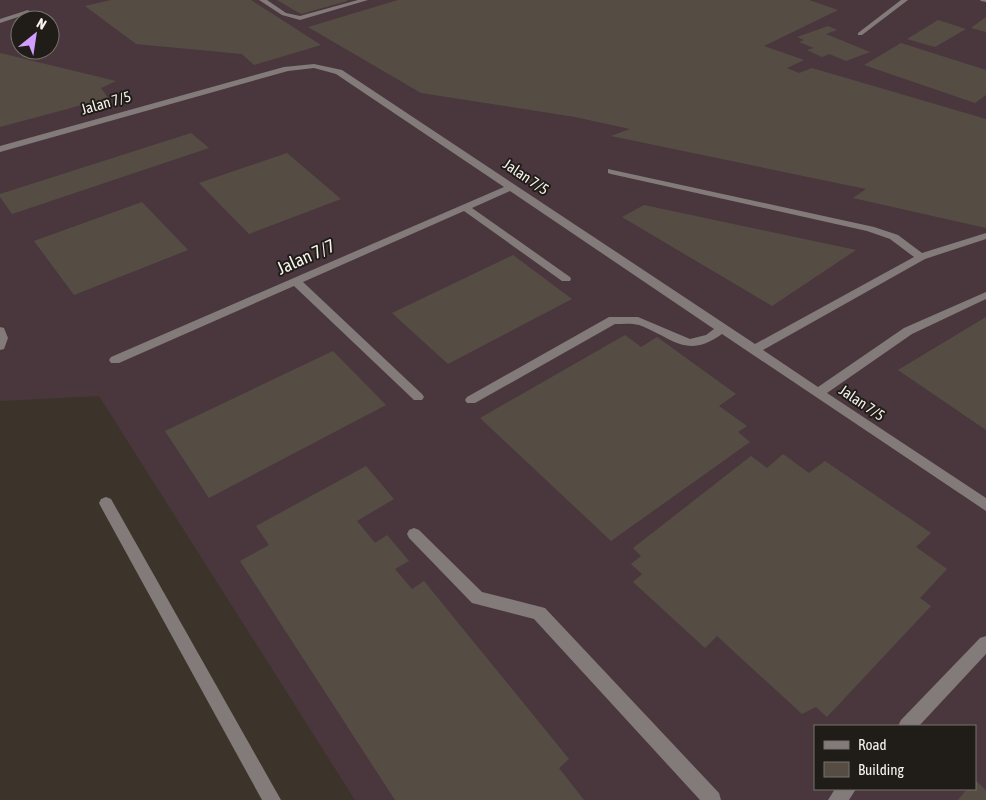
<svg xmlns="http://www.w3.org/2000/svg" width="986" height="800" font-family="'Asap Condensed',sans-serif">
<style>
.industrial{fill:#4a373e;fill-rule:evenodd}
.building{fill:#554d43}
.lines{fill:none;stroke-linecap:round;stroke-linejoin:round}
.minor{fill:#827b79;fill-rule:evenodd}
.labels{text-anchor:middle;stroke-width:4;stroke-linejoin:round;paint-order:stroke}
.far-street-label{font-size:15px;fill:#f7f2ec;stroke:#201c18}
.street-label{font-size:18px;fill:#f7f2ec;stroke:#201c18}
</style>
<rect width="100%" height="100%" fill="#3c342a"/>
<path class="industrial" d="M0,0h986v800h-631l-256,-404 -99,5zM20,20h30v30h-30zM815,726h160v63h-160z"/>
<g class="building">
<polygon points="111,0 251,0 321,45 254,65 242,54 136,44 85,6"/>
<polygon points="277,0 347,0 347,1 301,14"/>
<polygon points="398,0 809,0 838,10 764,46 804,60 787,68 799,73 812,68 986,119 986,228 853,198 866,189 611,136 630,129 575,117 421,93 308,27"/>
<polygon points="986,17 986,32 971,28"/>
<polygon points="938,20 966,29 935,47 907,39"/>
<polygon points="828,26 837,30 826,34 870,52 846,61 829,54 822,57 807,50 814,48 799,42 804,40 797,37"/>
<polygon points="901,43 986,70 986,95 975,103 864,65"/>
<polygon points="0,53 116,81 101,88 108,98 0,127"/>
<polygon points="191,133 209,148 12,214 0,197 0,194"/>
<polygon points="287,153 341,199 249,234 199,183"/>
<polygon points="142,202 188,250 74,295 34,241"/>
<polygon points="644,205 856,250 772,306 622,217"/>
<polygon points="513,255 572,299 448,364 392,313"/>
<polygon points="986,317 986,430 898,370"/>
<polygon points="625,335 641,347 657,337 736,394 719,406 747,426 738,432 750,442 611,541 480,418"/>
<polygon points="333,351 386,405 209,498 165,431"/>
<polygon points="783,454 809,473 825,461 931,533 916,547 947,569 920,598 931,606 827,717 816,707 802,714 717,636 705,648 633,582 642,574 631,564 641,556 633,548 751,456 767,468"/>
<polygon points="366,466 394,499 357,521 375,543 387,535 409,561 395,569 412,589 424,581 569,759 559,768 584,800 395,800 240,561 269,545 256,526"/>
<polygon points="975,780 986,790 986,800 958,800 967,789 975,789"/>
</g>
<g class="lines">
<g class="minor">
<polygon points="259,0 267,0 286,13 300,16 358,0 368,0 300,20 282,15"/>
<polygon points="901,0 908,0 862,35 858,35 858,33"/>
<polygon points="980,0 986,0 986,2 981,1"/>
<polygon points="28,10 31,12 30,13 0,23 0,19"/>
<path d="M314,64l28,6 413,274 159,-87 -24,-18 -23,-8 -256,-57 -3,-1v-4l266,58 24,8 24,18 64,-20v6l-61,20 -162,91 55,37 86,-59 82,-36v7l-74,35 -85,59 159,105v13l-264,-177c-36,26 -50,3 -83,-9 -8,-2 -16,-1 -24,-1l-140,79h-8l-2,-3 2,-3 142,-80h29l52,22 16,-4 8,-6 -204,-138 -38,17 98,69 1,2 -1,2h-8l-98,-70 -161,71 119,112 2,3 -2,3h-8l-120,-114 -175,77h-8l-2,-3 2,-3 393,-170 -168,-113 -22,-6 -26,3 -288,81v-6l284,-79z"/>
<polygon points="0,327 4,328 8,338 4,349 0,350"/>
<polygon points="106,497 111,499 281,800 262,800 101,507 99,503 101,499"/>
<polygon points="414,528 419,530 482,592 545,608 719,793 721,800 700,800 534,619 472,603 409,538 407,534 409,530"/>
<polygon points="986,636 986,654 919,726 898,726 901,720 980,638"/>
<polygon points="835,789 856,789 849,800 828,800"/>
</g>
</g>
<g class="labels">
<g class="far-street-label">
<text transform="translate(106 103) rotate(-16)" y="5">Jalan 7/5</text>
<text transform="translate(526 177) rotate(34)" y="5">Jalan 7/5</text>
<text transform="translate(862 403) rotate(34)" y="5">Jalan 7/5</text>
</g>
<g class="street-label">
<text transform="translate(306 257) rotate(-24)" y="6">Jalan 7/7</text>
</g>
</g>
<rect x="814" y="725" width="162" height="65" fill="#201c18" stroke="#76726d"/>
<rect x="824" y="741" width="25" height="8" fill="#827b79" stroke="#76726d"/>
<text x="858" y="750" font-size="15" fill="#f7f2ec">Road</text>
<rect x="824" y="762" width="25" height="15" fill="#554d43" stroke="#76726d"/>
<text x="858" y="775" font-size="15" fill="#f7f2ec">Building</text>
<g transform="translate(35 35) rotate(30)"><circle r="24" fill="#201c18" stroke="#76726d"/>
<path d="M0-4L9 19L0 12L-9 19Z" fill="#d19dfe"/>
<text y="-8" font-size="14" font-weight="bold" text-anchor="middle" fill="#f7f2ec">N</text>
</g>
</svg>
